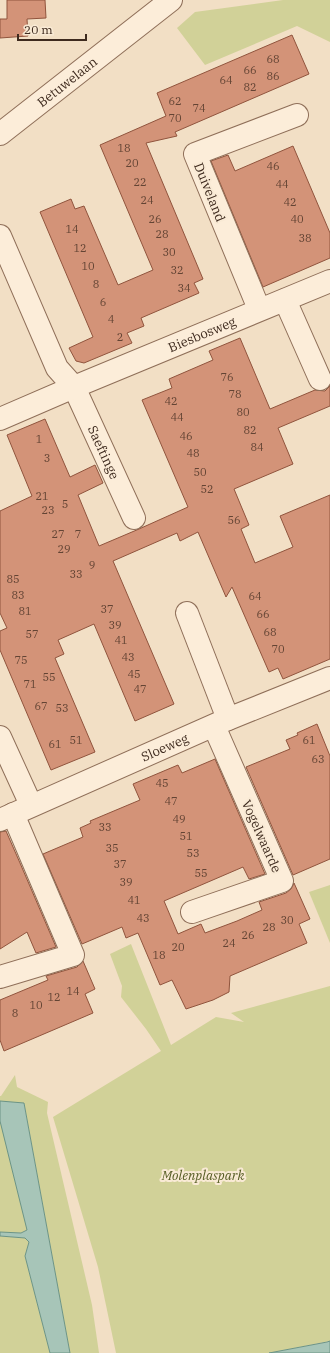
<svg xmlns="http://www.w3.org/2000/svg" width="330" height="1353" font-family="'IBM Plex Serif',serif">
<style>
.green{fill:#d1d198}
.water{fill:#a7c5b8;stroke:#6c9486}
.building{fill:#d39378;stroke:#90543d}
.lines{fill:none;stroke-linecap:round;stroke-linejoin:round}
.minor-casing{stroke:#8f6f59;stroke-width:24}
.minor{stroke:#fcedd9;stroke-width:22}
.labels{text-anchor:middle;stroke-width:4;stroke-linejoin:round;paint-order:stroke}
.number-label{font-size:11px;fill:#634434}
.street-label{font-size:13px;fill:#3e2a1e;stroke:#f9ead5}
.park-label{font-size:13px;font-style:italic;fill:#555c23;stroke:#f9ead5}
</style>
<rect width="100%" height="100%" fill="#f2dfc5"/>
<g class="green">
<polygon points="283,0 330,0 330,42 297,26 205,65 177,28 195,12"/>
<polygon points="330,885 330,943 309,892"/>
<polygon points="131,944 171,1045 216,1017 244,1022 231,1013 330,986 330,1341 269,1353 116,1353 98,1267 53,1117 161,1051 146,1029 121,997 122,986 110,954"/>
<polygon points="15,1075 17,1087 48,1102 47,1113 92,1305 99,1353 70,1353 24,1103 27,1230 21,1233 0,1232 0,1096 1,1096"/>
<polygon points="0,1236 25,1238 29,1242 25,1256 50,1353 0,1353"/>
</g>
<g class="water">
<polygon points="0,1101 24,1103 70,1353 50,1353 25,1256 29,1242 25,1238 0,1236 0,1232 21,1233 27,1230 0,1121"/>
<polygon points="330,1341 330,1353 269,1353 327,1342"/>
</g>
<g class="building">
<polygon points="7,0 45,0 46,18 27,19 28,36 0,38 0,19 7,19"/>
<polygon points="292,35 309,74 175,132 177,136 146,143 203,279 194,283 199,293 141,318 144,326 127,333 132,343 84,363 76,361 69,348 93,337 40,212 71,199 75,209 84,206 118,285 153,270 100,145 166,116 157,93"/>
<polygon points="293,146 330,233 330,258 263,287 211,161 228,155 235,171"/>
<polygon points="240,338 270,409 315,390 325,391 330,386 330,406 278,428 293,464 234,489 249,525 241,529 255,563 293,547 280,516 330,495 330,659 283,679 278,668 269,672 232,587 226,597 198,532 180,541 177,533 113,561 174,704 135,721 94,624 58,640 64,654 55,658 95,752 51,770 0,650 0,631 7,628 0,613 0,511 32,496 7,435 45,419 70,477 95,465 103,483 78,495 99,546 139,529 188,507 142,400 172,388 169,379 213,360 209,351"/>
<polygon points="317,724 330,756 330,859 293,875 246,767 290,749 286,740 298,735 297,733"/>
<polygon points="215,759 265,874 249,879 243,867 164,901 178,934 201,924 205,933 237,921 262,910 259,902 286,893 291,889 294,883 310,919 299,924 307,943 230,976 229,992 213,1000 186,1009 172,980 160,985 138,933 126,938 122,927 82,944 43,854 83,837 80,828 91,823 90,821 140,800 133,784 178,765 182,773"/>
<polygon points="6,831 20,863 56,947 36,953 27,932 0,949 0,832"/>
<polygon points="83,961 95,989 85,994 93,1013 4,1051 0,1040 0,1000 48,980 46,976 77,967"/>
</g>
<g class="lines">
<defs>
<g id="minor">
<path id="s1" d="M0,134l171,-134"/>
<path id="s2" d="M0,236l57,132 17,19 60,131"/>
<polyline points="285,300 320,379"/>
<polyline points="259,309 195,154 297,115"/>
<path id="s3" d="M0,419l74,-32 256,-106"/>
<polyline points="187,613 228,719"/>
<polyline points="0,737 31,805"/>
<path id="s4" d="M0,820l228,-101 102,-41"/>
<polyline points="192,912 282,881 214,726"/>
<polyline points="0,977 73,955 13,814"/>
</g>
</defs>
<use href="#minor" class="minor-casing"/>
<use href="#minor" class="minor"/>
</g>
<g class="labels">
<g class="number-label">
<text x="273" y="63">68</text>
<text x="250" y="74">66</text>
<text x="273" y="80">86</text>
<text x="226" y="84">64</text>
<text x="250" y="91">82</text>
<text x="175" y="105">62</text>
<text x="199" y="112">74</text>
<text x="175" y="122">70</text>
<text x="124" y="152">18</text>
<text x="132" y="167">20</text>
<text x="273" y="170">46</text>
<text x="140" y="186">22</text>
<text x="282" y="188">44</text>
<text x="147" y="204">24</text>
<text x="290" y="206">42</text>
<text x="155" y="223">26</text>
<text x="297" y="223">40</text>
<text x="72" y="233">14</text>
<text x="162" y="238">28</text>
<text x="305" y="242">38</text>
<text x="80" y="252">12</text>
<text x="169" y="256">30</text>
<text x="88" y="270">10</text>
<text x="177" y="274">32</text>
<text x="96" y="288">8</text>
<text x="184" y="292">34</text>
<text x="103" y="306">6</text>
<text x="111" y="323">4</text>
<text x="120" y="341">2</text>
<text x="227" y="381">76</text>
<text x="235" y="398">78</text>
<text x="171" y="405">42</text>
<text x="243" y="416">80</text>
<text x="177" y="421">44</text>
<text x="250" y="434">82</text>
<text x="186" y="440">46</text>
<text x="39" y="443">1</text>
<text x="257" y="451">84</text>
<text x="193" y="457">48</text>
<text x="47" y="462">3</text>
<text x="200" y="476">50</text>
<text x="207" y="493">52</text>
<text x="42" y="500">21</text>
<text x="65" y="508">5</text>
<text x="48" y="514">23</text>
<text x="234" y="524">56</text>
<text x="58" y="538">27</text>
<text x="78" y="538">7</text>
<text x="64" y="553">29</text>
<text x="92" y="569">9</text>
<text x="76" y="578">33</text>
<text x="13" y="583">85</text>
<text x="18" y="599">83</text>
<text x="255" y="600">64</text>
<text x="107" y="613">37</text>
<text x="25" y="615">81</text>
<text x="263" y="618">66</text>
<text x="115" y="629">39</text>
<text x="270" y="636">68</text>
<text x="32" y="638">57</text>
<text x="121" y="644">41</text>
<text x="278" y="653">70</text>
<text x="128" y="661">43</text>
<text x="21" y="664">75</text>
<text x="134" y="678">45</text>
<text x="49" y="681">55</text>
<text x="30" y="688">71</text>
<text x="140" y="693">47</text>
<text x="41" y="710">67</text>
<text x="62" y="712">53</text>
<text x="76" y="744">51</text>
<text x="309" y="744">61</text>
<text x="55" y="748">61</text>
<text x="318" y="763">63</text>
<text x="162" y="787">45</text>
<text x="171" y="805">47</text>
<text x="179" y="823">49</text>
<text x="105" y="831">33</text>
<text x="186" y="840">51</text>
<text x="112" y="852">35</text>
<text x="193" y="857">53</text>
<text x="120" y="868">37</text>
<text x="201" y="877">55</text>
<text x="126" y="886">39</text>
<text x="134" y="904">41</text>
<text x="143" y="922">43</text>
<text x="287" y="924">30</text>
<text x="269" y="931">28</text>
<text x="248" y="939">26</text>
<text x="229" y="947">24</text>
<text x="178" y="951">20</text>
<text x="159" y="959">18</text>
<text x="73" y="995">14</text>
<text x="54" y="1001">12</text>
<text x="36" y="1009">10</text>
<text x="15" y="1017">8</text>
</g>
<g class="street-label">
<text dy="5" stroke="none"><textPath href="#s1" startOffset="85">Betuwelaan</textPath></text>
<text transform="translate(210 192) rotate(68)" y="5">Duiveland</text>
<text dy="5" stroke="none"><textPath href="#s3" startOffset="219">Biesbosweg</textPath></text>
<text dy="5" stroke="none"><textPath href="#s2" startOffset="241">Saeftinge</textPath></text>
<text dy="5" stroke="none"><textPath href="#s4" startOffset="180">Sloeweg</textPath></text>
<text transform="translate(262 836) rotate(66)" y="5">Vogelwaarde</text>
</g>
<g class="park-label">
<text x="203" y="1180">Molenplaspark</text>
</g>
</g>
<path d="M18 34v6h68v-6" fill="none" stroke="#3e2a1e" stroke-width="2"/>
<text x="24" y="34" font-size="12" fill="#3e2a1e" stroke="#f9ead5" stroke-width="3" paint-order="stroke">20 m</text>
</svg>
